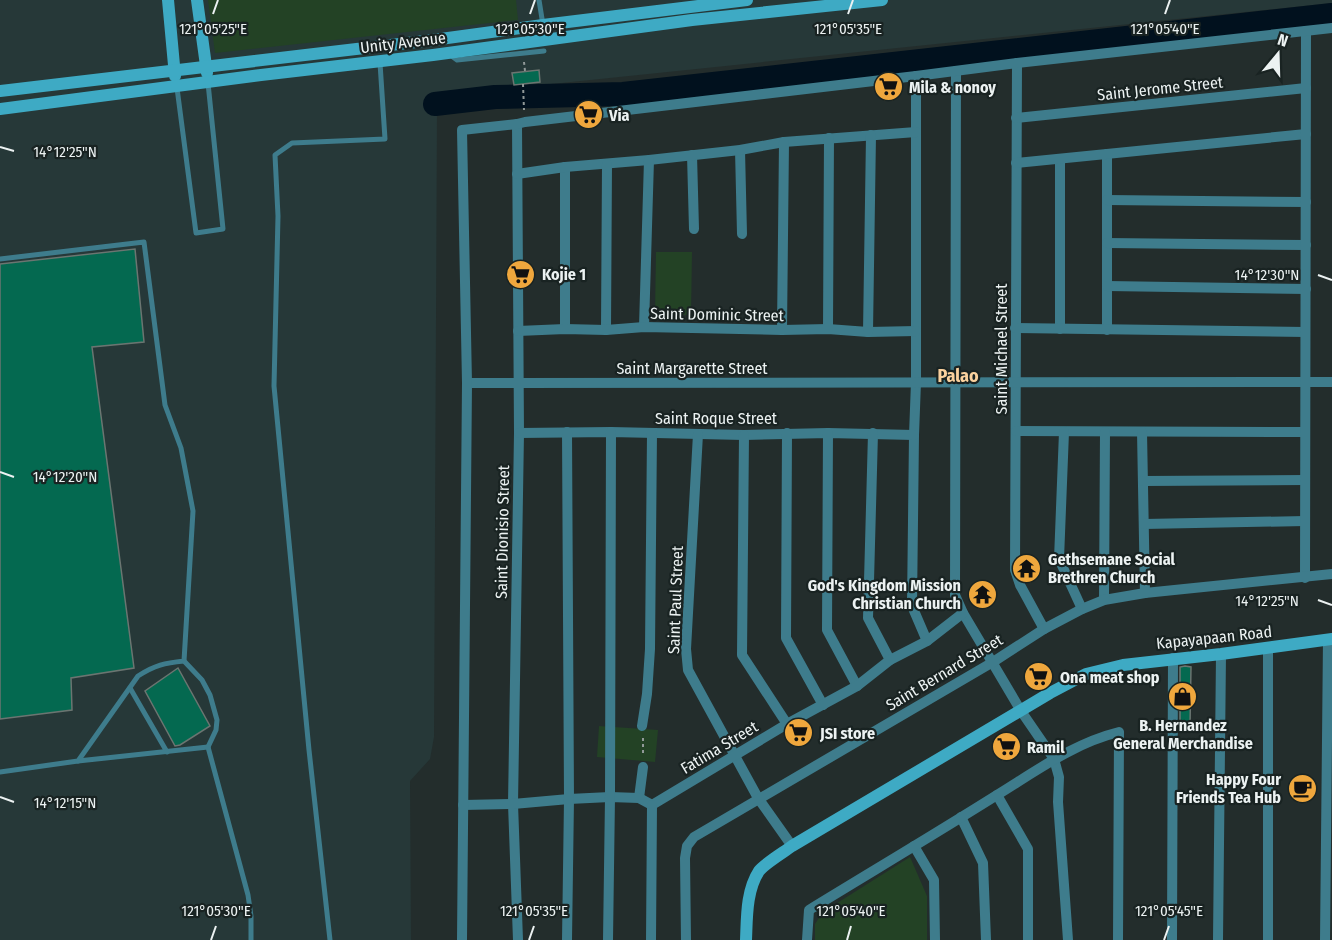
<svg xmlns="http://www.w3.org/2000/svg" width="1332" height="940" font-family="'Fira Sans Condensed',sans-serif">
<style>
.built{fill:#263838}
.green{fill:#234225}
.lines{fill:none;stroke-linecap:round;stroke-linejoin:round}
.river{stroke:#01111e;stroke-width:24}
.building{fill:#046950;stroke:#6b7571;stroke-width:1.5}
.path{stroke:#919998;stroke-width:2;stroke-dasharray:3 3;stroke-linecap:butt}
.lane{stroke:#3e7c8c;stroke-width:5}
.street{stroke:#3e7c8c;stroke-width:10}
.secondary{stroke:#3eaac4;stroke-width:12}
.ticks{fill:none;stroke:#ecf2f2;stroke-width:2}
.labels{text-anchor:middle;stroke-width:4.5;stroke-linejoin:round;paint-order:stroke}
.street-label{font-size:16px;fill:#ecf2f2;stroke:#192322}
.poi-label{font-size:16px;font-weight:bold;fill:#ecf2f2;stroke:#192322;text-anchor:start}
.neighbourhood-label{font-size:18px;font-weight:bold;fill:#fad19e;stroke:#192322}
.ticks-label{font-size:15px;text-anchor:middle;fill:#ecf2f2;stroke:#192322;stroke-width:4.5;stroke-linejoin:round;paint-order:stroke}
</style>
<rect width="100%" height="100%" fill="#232d2c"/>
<polygon class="built" points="0,0 1332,0 1332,3 435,96 437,111 434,737 430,759 410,781 411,940 0,940"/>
<g class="green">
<polygon points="208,0 516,0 518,20 215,53"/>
<polygon points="656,252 692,252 691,315 655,314"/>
<polygon points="599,726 658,730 655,762 597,757"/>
<polygon points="910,857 927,896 927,940 815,940 815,924 823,912"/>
</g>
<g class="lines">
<polyline class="river" points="435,104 495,97 623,94 1332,15"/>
</g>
<g class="building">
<polygon points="539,70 540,82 514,85 512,73"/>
<polygon points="135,249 144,342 92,347 134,668 71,678 72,710 0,719 0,264"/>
<polygon points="1185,666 1191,667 1190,726 1180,727 1180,667"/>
<polygon points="178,668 210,726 180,745 175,746 145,691"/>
</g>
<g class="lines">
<g class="path">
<polyline points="524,62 525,71"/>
<polyline points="523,84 524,110"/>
<polyline points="643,738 643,756"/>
</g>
<g class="lane">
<polyline points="539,0 543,25"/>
<polyline points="449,54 457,60 544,51"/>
<polyline points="177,88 196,233 223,229 208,83"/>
<path d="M0,259l144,-17 21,163 16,43 12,63 -9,150c-19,2 -29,4 -46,15l-60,85 -78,11"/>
<polyline points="184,661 202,680 210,695 217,720 216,730 208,747"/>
<polyline points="130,688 167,752"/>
<polyline points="78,761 208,747 248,895 251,916 251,940"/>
<polyline points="330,940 309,750 274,386 278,216 275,155 292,143 385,139 380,63"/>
</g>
<g class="street">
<polyline points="1017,63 1015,570 1020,585 1044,629"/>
<polyline points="956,71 955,595 963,613 1021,711 1054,759 1059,777 1058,802 1068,940"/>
<polyline points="916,76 916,382 914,435 912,606 927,641"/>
<polyline points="1016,118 1306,88"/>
<polyline points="517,124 519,433 513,804 518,940"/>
<polyline points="740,150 742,234"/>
<polyline points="1107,154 1107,330"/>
<polyline points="692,155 694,229"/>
<polyline points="1060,159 1060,329"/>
<polyline points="1016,163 1306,134"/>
<polyline points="565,167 565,329"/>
<polyline points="517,174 565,167 649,160 740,150 784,142 916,132"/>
<polyline points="1107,200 1306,202"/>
<polyline points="1107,243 1306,245"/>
<polyline points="1107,286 1306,289"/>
<polyline points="644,327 649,160"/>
<polyline points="1015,328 1305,332"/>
<polyline points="828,329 829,138"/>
<polyline points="606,330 607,164"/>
<polyline points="782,330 784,142"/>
<polyline points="518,331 565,329 606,330 644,327 782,330 828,329 868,332 916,331"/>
<polyline points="868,332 871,135"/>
<polyline points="467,383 1332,382"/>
<polyline points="1016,431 1305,432"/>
<polyline points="1064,432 1059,559 1082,609"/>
<polyline points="1142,432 1145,593"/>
<polyline points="519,433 611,432 744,435 828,433 914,435"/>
<polyline points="787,433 786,638 823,705"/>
<polyline points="828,433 827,630 857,686"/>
<polyline points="873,433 868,618 890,660"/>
<polyline points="698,434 686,649 688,670 758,798 792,846"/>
<polyline points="744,435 742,655 787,724"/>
<polyline points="1143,481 1305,480"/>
<polyline points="1144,524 1305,521"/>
<polyline points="1305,578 1306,31"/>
<polyline points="1104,600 1105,432"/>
<polyline points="1268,648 1268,940"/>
<polyline points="642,726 647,694 650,649 652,433"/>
<polyline points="997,795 1028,849 1028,940"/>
<polyline points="639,798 643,767"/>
<polyline points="463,805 513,804 569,799 610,797 639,798 652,805"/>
<polyline points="652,805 787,724 857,686 890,660 927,641 963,613"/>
<polyline points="961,817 983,863 986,940"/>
<polyline points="914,846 934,880 935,940"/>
<polyline points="462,940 467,383 462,130 517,124 525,122 916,76 1017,63 1332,28"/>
<polyline points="567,940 569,799 567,432"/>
<polyline points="608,940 610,797 611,432"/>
<polyline points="651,940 652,805"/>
<polyline points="686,940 685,858 687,846 694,837 993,662 1044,629 1082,609 1104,600 1145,593 1332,574"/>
<path d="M807,940l2,-30c62,-38 126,-76 188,-115 39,-24 77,-52 122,-63l-1,208"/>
<polyline points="1172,940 1173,658"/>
<polyline points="1218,940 1221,654"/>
<polyline points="1325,940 1328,639"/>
</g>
<g class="secondary">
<polyline points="168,0 175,76"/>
<polyline points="197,0 207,73"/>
<polyline points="0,91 433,40 543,25 747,0"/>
<polyline points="0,109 261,75 433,55 692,20 882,0"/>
<path d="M746,940c1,-22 0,-49 13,-69 5,-7 25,-19 33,-25l258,-153 36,-19 37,-9 98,-11 111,-15"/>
</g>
</g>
<path class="ticks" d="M213,14l5,-14M530,14l5,-14M848,14l5,-14M1165,14l5,-14M0,147l14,4M1318,275l14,5M0,472l14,5M1318,600l14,5M0,797l14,5M211,940l5,-14M529,940l5,-14M847,940l4,-14M1164,940l5,-14"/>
<defs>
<symbol id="supermarket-disc" viewBox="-11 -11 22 22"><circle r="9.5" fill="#efa73d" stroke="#192322"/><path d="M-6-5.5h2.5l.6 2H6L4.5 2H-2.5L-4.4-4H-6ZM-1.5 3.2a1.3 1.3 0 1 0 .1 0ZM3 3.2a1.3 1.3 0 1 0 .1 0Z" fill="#111"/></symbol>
<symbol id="temple-disc" viewBox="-11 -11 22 22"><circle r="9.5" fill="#efa73d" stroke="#192322"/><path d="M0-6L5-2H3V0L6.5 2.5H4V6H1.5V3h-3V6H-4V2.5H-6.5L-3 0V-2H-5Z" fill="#111"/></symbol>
<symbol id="shop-disc" viewBox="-11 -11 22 22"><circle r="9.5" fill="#efa73d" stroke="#192322"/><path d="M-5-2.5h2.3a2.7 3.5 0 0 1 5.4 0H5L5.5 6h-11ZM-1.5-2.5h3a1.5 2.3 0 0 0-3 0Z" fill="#111"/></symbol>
<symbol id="cafe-disc" viewBox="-11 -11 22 22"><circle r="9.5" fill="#efa73d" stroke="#192322"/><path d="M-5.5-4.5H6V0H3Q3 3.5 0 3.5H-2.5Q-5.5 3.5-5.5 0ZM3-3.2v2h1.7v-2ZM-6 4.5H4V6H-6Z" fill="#111"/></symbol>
</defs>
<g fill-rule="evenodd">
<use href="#supermarket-disc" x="872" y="70" width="33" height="33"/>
<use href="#supermarket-disc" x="572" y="98" width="33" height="33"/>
<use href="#supermarket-disc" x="504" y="258" width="33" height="33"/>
<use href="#temple-disc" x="1010" y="552" width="33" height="33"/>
<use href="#temple-disc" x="966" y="578" width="33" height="33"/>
<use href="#supermarket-disc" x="1022" y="660" width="33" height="33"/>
<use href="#shop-disc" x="1166" y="680" width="33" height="33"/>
<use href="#supermarket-disc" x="782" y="716" width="33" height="33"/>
<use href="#supermarket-disc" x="990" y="730" width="33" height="33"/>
<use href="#cafe-disc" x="1286" y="772" width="33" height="33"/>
</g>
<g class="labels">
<g class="street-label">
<text transform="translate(403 42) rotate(-7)" y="6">Unity Avenue</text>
<text transform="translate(1160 88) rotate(-6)" y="6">Saint Jerome Street</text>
<text transform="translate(717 314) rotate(1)" y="6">Saint Dominic Street</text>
<text transform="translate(1001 349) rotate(-90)" y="6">Saint Michael Street</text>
<text x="692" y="374">Saint Margarette Street</text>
<text x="716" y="424">Saint Roque Street</text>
<text transform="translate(502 532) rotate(-89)" y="6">Saint Dionisio Street</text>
<text transform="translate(675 600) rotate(-88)" y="6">Saint Paul Street</text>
<text transform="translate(1214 637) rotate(-6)" y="6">Kapayapaan Road</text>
<text transform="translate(944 672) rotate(-31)" y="6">Saint Bernard Street</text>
<text transform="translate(719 747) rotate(-31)" y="6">Fatima Street</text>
</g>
<g class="poi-label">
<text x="909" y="93">Mila &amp; nonoy</text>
<text x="609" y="121">Via</text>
<text x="542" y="280">Kojie 1</text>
<text x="1048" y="565">Gethsemane Social<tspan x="1048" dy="18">Brethren Church</tspan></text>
<text x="961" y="591" text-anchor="end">God's Kingdom Mission<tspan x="961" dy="18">Christian Church</tspan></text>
<text x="1060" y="683">Ona meat shop</text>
<text x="1183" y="731" text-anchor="middle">B. Hernandez<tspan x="1183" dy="18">General Merchandise</tspan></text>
<text x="820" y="739">JSI store</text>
<text x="1027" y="753">Ramil</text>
<text x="1281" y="785" text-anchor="end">Happy Four<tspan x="1281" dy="18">Friends Tea Hub</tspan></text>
</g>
<g class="neighbourhood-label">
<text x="958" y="382">Palao</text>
</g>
</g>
<g class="ticks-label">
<text x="530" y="34">121°05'30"E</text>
<text x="848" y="34">121°05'35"E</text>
<text x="1165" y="34">121°05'40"E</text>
<text x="213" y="34">121°05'25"E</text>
<text x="65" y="157">14°12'25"N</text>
<text x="1267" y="280">14°12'30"N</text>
<text x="65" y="482">14°12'20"N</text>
<text x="1267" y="606">14°12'25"N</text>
<text x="65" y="808">14°12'15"N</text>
<text x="216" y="916">121°05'30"E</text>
<text x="534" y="916">121°05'35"E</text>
<text x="851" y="916">121°05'40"E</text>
<text x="1169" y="916">121°05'45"E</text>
</g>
<g transform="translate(1278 54) rotate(19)" stroke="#192322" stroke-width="4.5" paint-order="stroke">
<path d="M0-4.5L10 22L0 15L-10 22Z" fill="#ecf2f2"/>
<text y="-9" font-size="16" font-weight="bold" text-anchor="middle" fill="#ecf2f2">N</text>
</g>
</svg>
